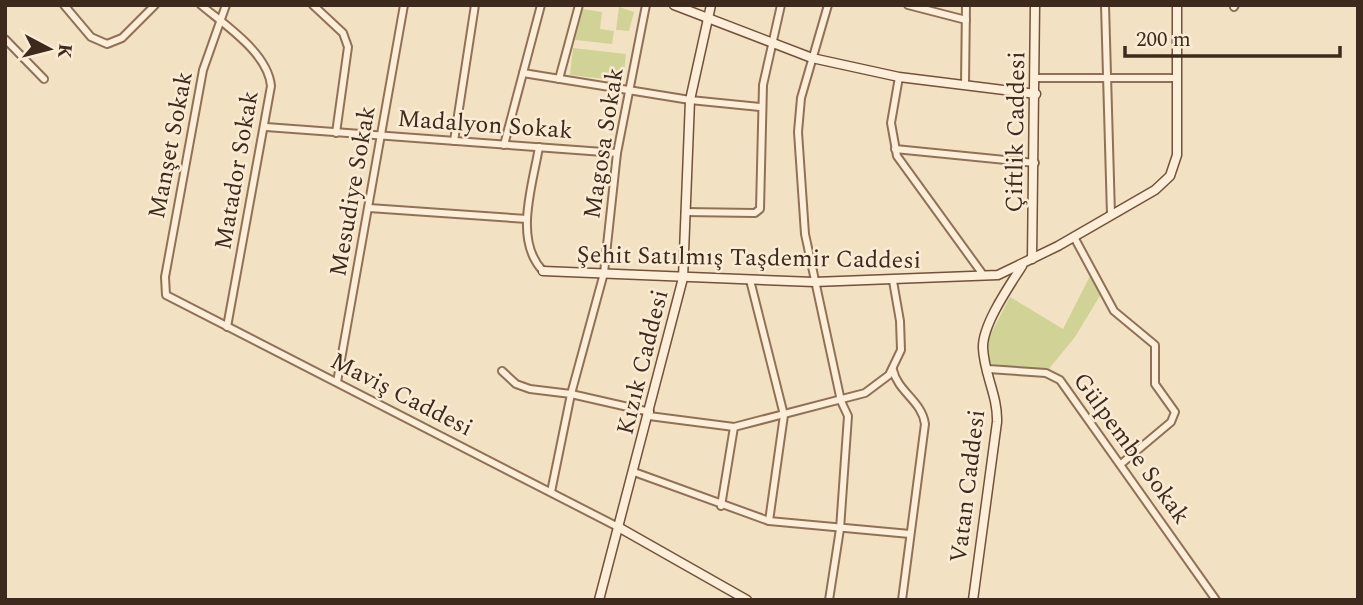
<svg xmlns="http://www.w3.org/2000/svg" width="1363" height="605" font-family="Spectral,serif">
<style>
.green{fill:#d1d396}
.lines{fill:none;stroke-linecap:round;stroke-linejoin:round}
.street-casing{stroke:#907157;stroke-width:10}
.secondary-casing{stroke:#72523a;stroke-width:11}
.street{stroke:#fceed8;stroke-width:6}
.secondary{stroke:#fceed8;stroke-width:8}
.labels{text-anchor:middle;stroke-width:5;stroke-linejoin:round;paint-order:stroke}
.street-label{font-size:24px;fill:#3e2a1d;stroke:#f9ebd4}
</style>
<rect width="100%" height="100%" fill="#f3e1c3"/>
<g class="green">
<polygon points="619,7 634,12 629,31 616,30"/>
<polygon points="583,9 602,12 600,29 614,31 612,44 575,40"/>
<polygon points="573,48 626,54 623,81 570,75"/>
<polygon points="1090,276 1101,294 1075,337 1048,370 1001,369 989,362 987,341 1010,297 1063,329"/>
</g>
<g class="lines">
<defs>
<g id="street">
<polyline points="64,5 91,37 107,44 122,38 155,5"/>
<path d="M201,5c24,20 67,48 70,81l-44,241"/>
<polyline points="226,5 203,70 165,277 166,295 620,528"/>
<polyline points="313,5 343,33 348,47 336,133"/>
<polyline points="828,5 801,98 798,132 805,234 841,401 848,416 840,529 829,600"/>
<polyline points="908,5 966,20"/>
<polyline points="1105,5 1111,215"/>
<polyline points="1234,7 1235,5"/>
<polyline points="5,39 44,79"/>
<polyline points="523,73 690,100 760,107"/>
<polyline points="899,77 891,123 897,156 984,276"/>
<polyline points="1036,78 1177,78"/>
<polyline points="559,79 579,5"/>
<polyline points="965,84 966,5"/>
<polyline points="266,127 617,153"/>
<polyline points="454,141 475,5"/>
<polyline points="504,145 541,5"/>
<path d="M539,147c-6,37 -26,93 4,124"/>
<polyline points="895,149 1035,163"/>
<polyline points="369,208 527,219"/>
<polyline points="685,212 755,213 760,209 763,85 781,5"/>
<polyline points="1074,237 1114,311 1155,345 1155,384 1175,412 1171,422 1121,464"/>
<polyline points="750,280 784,415 769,521"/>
<polyline points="988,369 1046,373 1060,380 1216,600"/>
<path d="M893,370c5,22 29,31 32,54l-23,176"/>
<polyline points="502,371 516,384 530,389 571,394 650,412"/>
<polyline points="337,382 404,5"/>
<polyline points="649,416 734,427 865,393 889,375 901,350 900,321 893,281"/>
<polyline points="634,472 769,521 910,534"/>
<polyline points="551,492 571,394 604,273 617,153 646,5"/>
<polyline points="721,506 734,427"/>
</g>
<g id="secondary">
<polyline points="674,5 812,58 899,77 1036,94"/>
<polyline points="1032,259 1035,5"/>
<polyline points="543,271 814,282 998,275 1058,246 1155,190 1170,176 1177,155 1177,5"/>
<polyline points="620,528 747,600"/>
<polyline points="599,600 683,278 690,100 711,5"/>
<path d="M973,600l24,-178c1,-26 -13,-48 -14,-74 -1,-23 27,-63 39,-82"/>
</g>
</defs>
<use href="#street" class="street-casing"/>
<use href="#secondary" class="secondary-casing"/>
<use href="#street" class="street"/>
<use href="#secondary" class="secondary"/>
</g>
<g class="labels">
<g class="street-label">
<text transform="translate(485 124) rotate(4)" y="8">Madalyon Sokak</text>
<text transform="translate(1015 132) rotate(-89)" y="8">Çiftlik Caddesi</text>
<text transform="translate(603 143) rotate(-81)" y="8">Magosa Sokak</text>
<text transform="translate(170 145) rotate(-79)" y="8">Manşet Sokak</text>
<text transform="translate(236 170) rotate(-80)" y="8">Matador Sokak</text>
<text transform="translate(352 191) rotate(-80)" y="8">Mesudiye Sokak</text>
<text transform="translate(749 257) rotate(1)" y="8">Şehit Satılmış Taşdemir Caddesi</text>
<text transform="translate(642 362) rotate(-76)" y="8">Kızık Caddesi</text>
<text transform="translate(402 394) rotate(27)" y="8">Maviş Caddesi</text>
<text transform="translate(1132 448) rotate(54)" y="8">Gülpembe Sokak</text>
<text transform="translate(967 486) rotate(-83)" y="8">Vatan Caddesi</text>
</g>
</g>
<rect width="1363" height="605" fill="none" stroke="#3e2a1d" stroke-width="14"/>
<g transform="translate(49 49) rotate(97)" stroke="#f9ebd4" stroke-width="5" paint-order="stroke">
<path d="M0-5L12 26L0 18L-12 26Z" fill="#3e2a1d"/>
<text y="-10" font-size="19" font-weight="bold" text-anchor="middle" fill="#3e2a1d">K</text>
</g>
<path d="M1125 46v10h215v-10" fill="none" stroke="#3e2a1d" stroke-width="3.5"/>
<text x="1136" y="46" font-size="21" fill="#3e2a1d" stroke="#f9ebd4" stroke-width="5" paint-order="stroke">200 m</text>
</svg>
